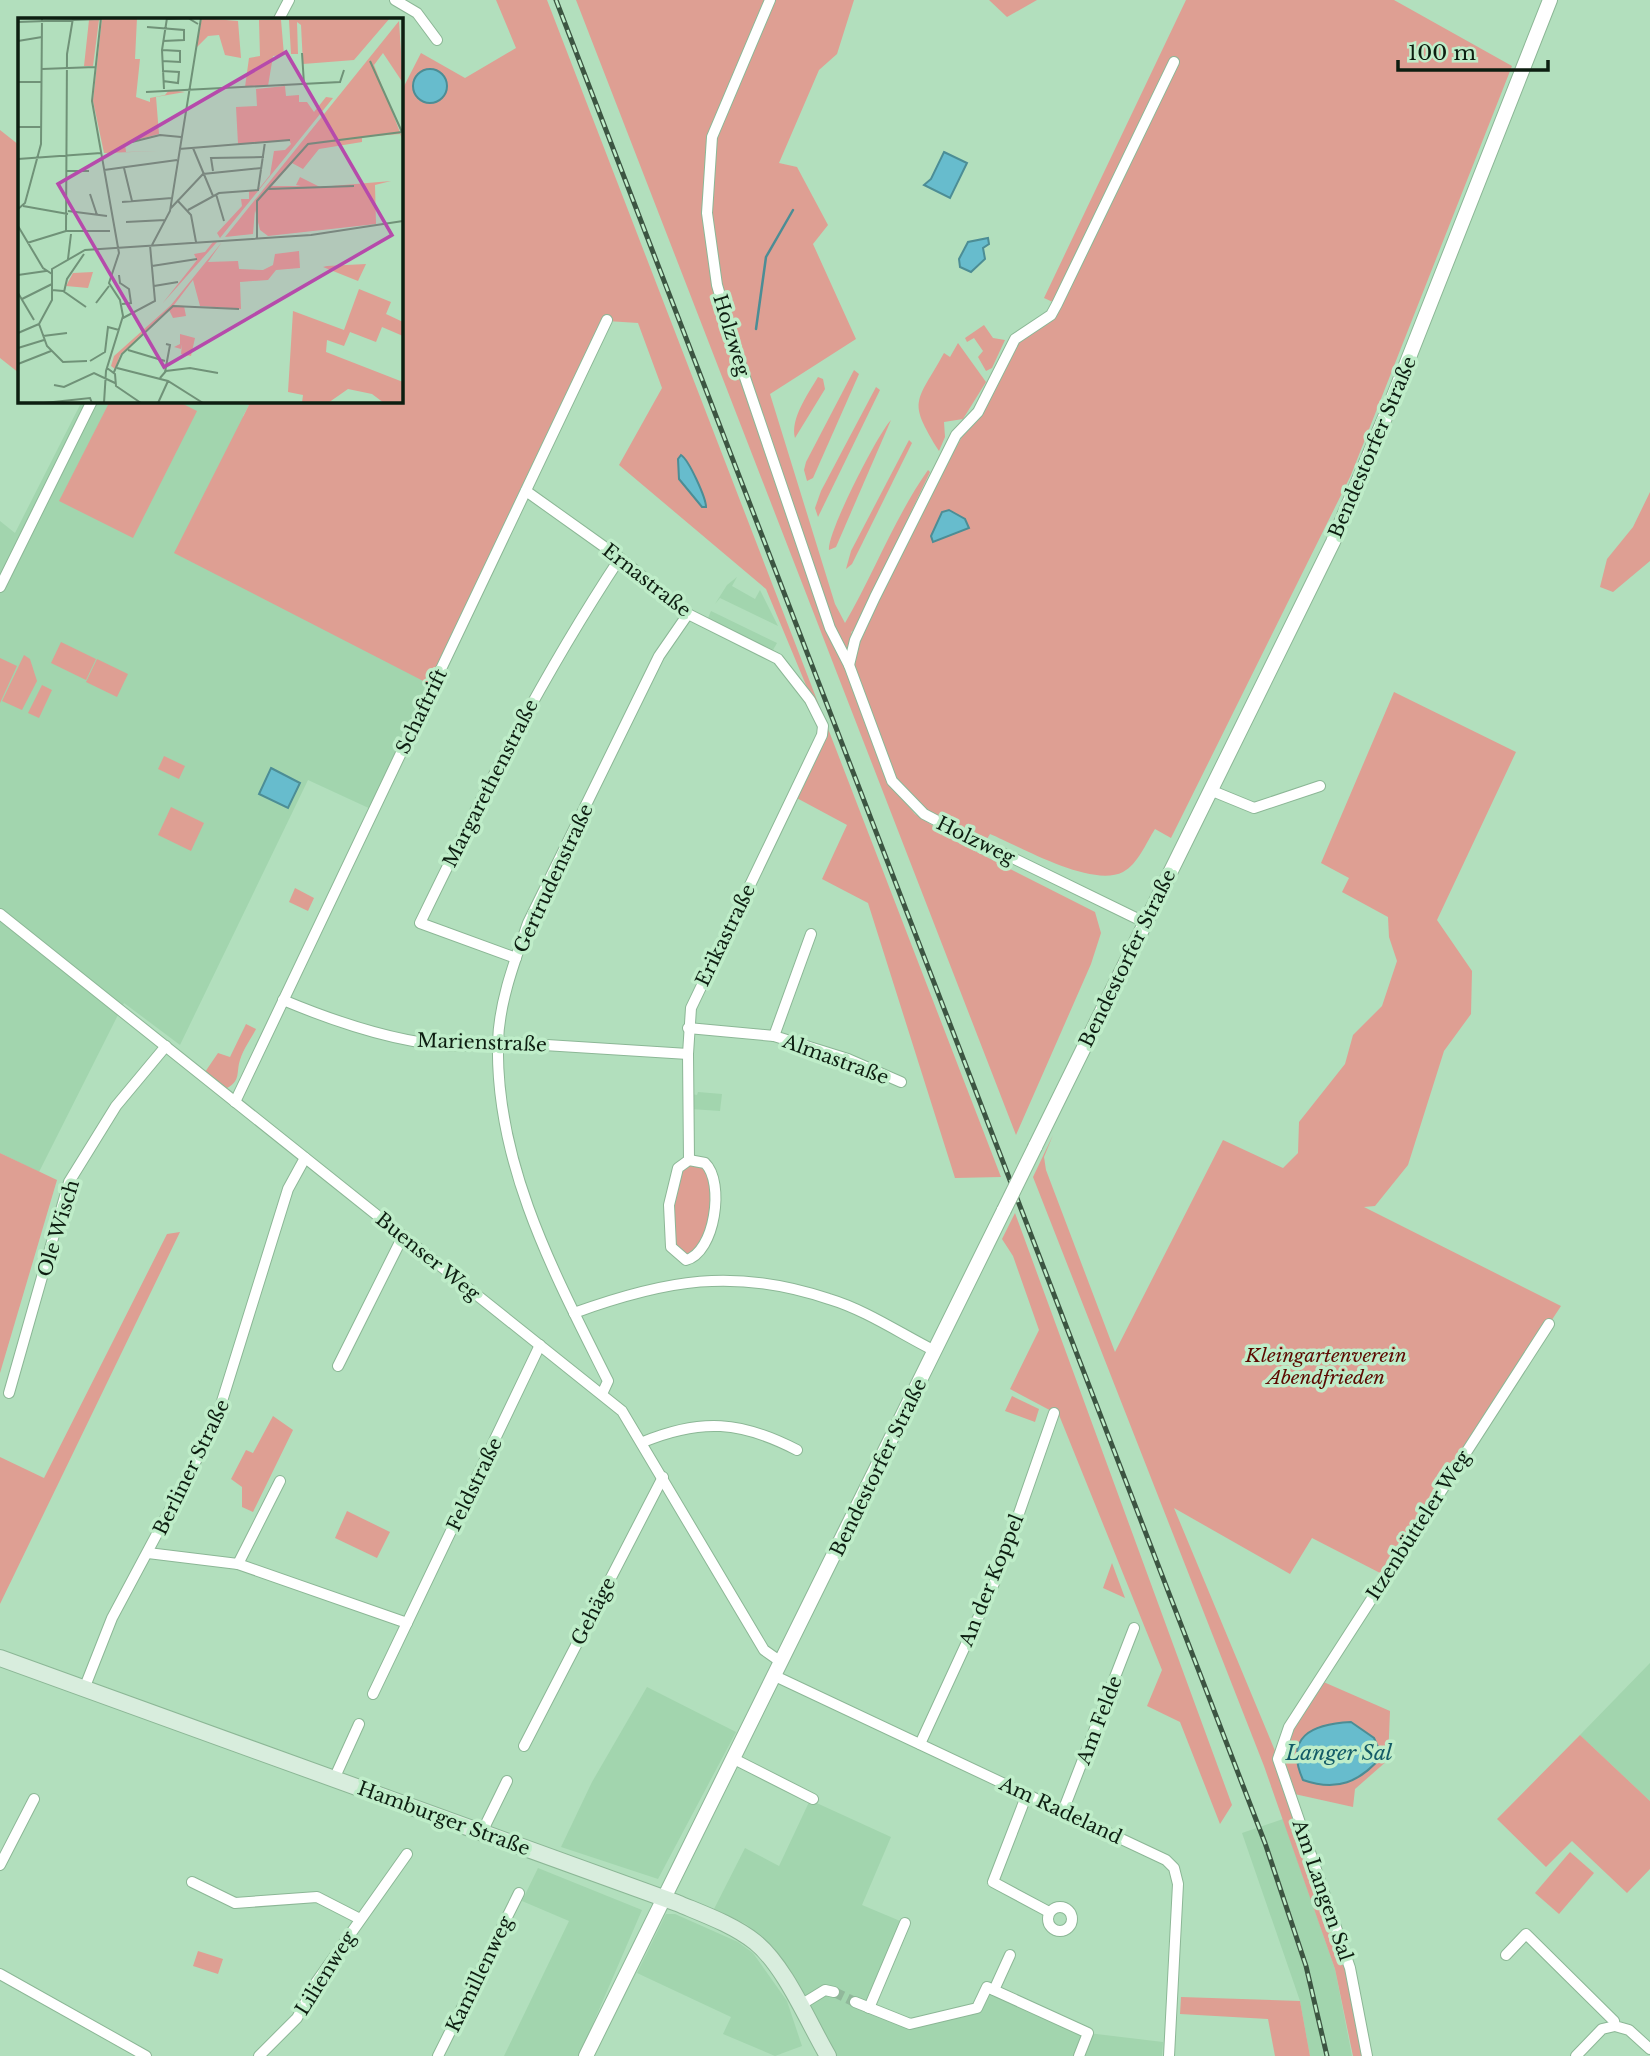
<svg xmlns="http://www.w3.org/2000/svg" width="1650" height="2056" font-family="'Libre Baskerville',serif">
<style>
.built{fill:#a2d5ae}
.green{fill:#de9f93}
.water{fill:#67bccd;stroke:#4c8d95;stroke-width:2}
.lines{fill:none;stroke-linecap:round;stroke-linejoin:round}
.stream{stroke:#4c8d95;stroke-width:2.5}
.minor-tunnel{stroke:#91b89b;stroke-width:10;stroke-dasharray:10 5;stroke-linecap:butt}
.minor-casing{stroke:#8cb796;stroke-width:12}
.tertiary-casing{stroke:#8cb796;stroke-width:16}
.secondary-casing{stroke:#8cb796;stroke-width:18}
.minor{stroke:#fff;stroke-width:10}
.tertiary{stroke:#fff;stroke-width:14}
.secondary{stroke:#d8eddd;stroke-width:16}
.rail-casing{stroke:#3c5542;stroke-width:5}
.rail{stroke:#bfedc9;stroke-width:2.5;stroke-dasharray:8;stroke-linecap:butt}
.tertiary-bridge-casing{stroke:#8cb796;stroke-width:16;stroke-linecap:butt}
.tertiary-bridge{stroke:#fff;stroke-width:14}
.labels{text-anchor:middle;stroke-width:7;stroke-linejoin:round;paint-order:stroke}
.street-label{font-size:19px;fill:#0d1e11;stroke:#bfedc9}
.park-label{font-size:19px;font-style:italic;fill:#5c0900;stroke:#bfedc9}
.water-label{font-size:21px;font-style:italic;fill:#135b67;stroke:#bfedc9}
.inset-road{fill:none;stroke:#709278;stroke-width:2}
.view{fill:#b64aab;fill-opacity:0.15;stroke:#b64aab;stroke-width:3.5}
.inset-edge{fill:none;stroke:#0d1e11;stroke-width:3.5}
</style>
<rect width="100%" height="100%" fill="#b2dfbd"/>
<g class="built">
<polygon points="82,401 241,401 249,405 243,416 433,686 373,810 308,780 180,1045 124,1003 39,1172 0,1153 0,521 15,533"/>
<polygon points="737,577 732,586 755,599 760,590 778,626 720,598 715,604 727,585"/>
<polygon points="711,611 777,643 773,650 708,618"/>
<polygon points="698,1092 722,1094 720,1111 691,1109 692,1094 697,1095"/>
<polygon points="1650,1663 1650,1801 1580,1735"/>
<polygon points="647,1687 736,1732 658,1879 561,1847 592,1782"/>
<polygon points="810,1800 891,1837 862,1905 905,1923 869,2007 910,2024 977,2008 987,1987 1088,2033 1163,2042 1162,2056 834,2056 785,1963 773,1947 746,1924 714,1909 745,1848 779,1866"/>
<polygon points="1283,1819 1335,1969 1352,2056 1310,2056 1300,2001 1242,1833"/>
<polygon points="538,1868 642,1910 579,2056 504,2056 569,1921 522,1901"/>
<polygon points="666,1914 675,1914 738,1942 753,1953 787,2001 802,2046 775,2056 723,2034 731,2017 637,1973"/>
</g>
<g class="green">
<polygon points="496,0 547,0 1001,1177 955,1178 868,903 822,879 847,825 793,796 823,726 766,589 619,465 662,388 638,323 607,321 433,686 174,553 249,405 241,401 401,401 401,92 421,53 465,78 516,48"/>
<path d="M576,0h278l-17,54 -18,16 -40,93 18,4 31,58 -15,19 43,95 -86,55 65,210 10,19c29,-50 50,-106 83,-153l2,2 -75,158 -4,2 4,7 20,-42 140,-258 42,-35 -13,-6 142,-298h208l118,66 -161,409 -180,363 -16,-9c-9,14 -17,35 -32,43 -32,16 -102,-25 -133,-38l-6,10 -35,-17 -61,-45 27,32 44,29 136,69 6,21 -10,31 -75,171z"/>
<polygon points="989,0 1037,0 1007,17"/>
<polygon points="0,130 19,145 19,373 0,358"/>
<polygon points="984,325 993,338 1005,340 992,368 986,371 978,357 983,351 974,338 967,342 965,338"/>
<path d="M958,343l28,39 -23,37 -19,3 1,15 -6,14c-32,-52 -23,-47 5,-98l6,4z"/>
<polygon points="854,370 859,374 813,478 807,481 804,470 806,462"/>
<path d="M818,377l5,2 2,10 -30,49c-5,-19 13,-44 23,-61z"/>
<polygon points="876,387 880,390 818,517 815,508 821,491"/>
<polygon points="110,401 177,401 197,411 133,538 59,501"/>
<path d="M891,420l-55,127 -7,3c-3,-15 49,-117 62,-130z"/>
<polygon points="909,440 912,443 852,564 846,569 851,551"/>
<polygon points="1650,492 1650,561 1613,592 1600,587 1607,559 1633,527"/>
<polygon points="61,642 96,659 86,680 51,663"/>
<polygon points="24,655 30,659 37,681 22,710 2,701"/>
<polygon points="0,658 17,666 0,703"/>
<polygon points="97,659 128,674 117,697 86,682"/>
<polygon points="42,685 52,690 39,718 28,713"/>
<polygon points="1394,692 1516,752 1437,920 1472,971 1471,1014 1444,1051 1408,1165 1375,1206 1364,1207 1561,1306 1384,1575 1312,1538 1290,1574 1174,1508 1278,1758 1319,1680 1390,1711 1388,1760 1355,1789 1353,1807 1290,1793 1350,1968 1367,2056 1353,2056 1335,1969 1264,1766 1033,1177 1053,1135 1044,1157 1046,1170 1115,1352 1223,1140 1283,1168 1298,1153 1299,1122 1345,1064 1353,1035 1382,1006 1397,961 1389,937 1388,917 1342,892 1349,878 1321,863"/>
<polygon points="164,756 185,766 179,779 158,769"/>
<polygon points="171,807 204,823 191,851 158,835"/>
<polygon points="295,888 314,898 308,911 289,902"/>
<path d="M246,1024l10,5c-5,10 -13,20 -16,31 -4,12 1,21 -13,28l-22,-16 13,-19 12,4z"/>
<polygon points="0,1153 57,1180 0,1373"/>
<polygon points="684,1161 710,1168 712,1222 692,1258 675,1253 669,1205"/>
<polygon points="1015,1213 1232,1805 1220,1824 1180,1722 1147,1706 1162,1670 1059,1415 1010,1389 1039,1330 1013,1256 1002,1239"/>
<polygon points="180,1232 0,1604 0,1457 44,1478 167,1234"/>
<polygon points="1012,1396 1039,1409 1035,1422 1005,1411"/>
<polygon points="273,1416 293,1430 253,1512 242,1507 242,1487 231,1479 246,1450 253,1453"/>
<polygon points="347,1511 390,1532 377,1558 335,1538"/>
<polygon points="1112,1563 1125,1598 1103,1588"/>
<polygon points="1580,1735 1650,1801 1650,1869 1627,1893 1572,1841 1546,1867 1497,1819"/>
<polygon points="1570,1852 1594,1873 1559,1914 1535,1893"/>
<polygon points="198,1951 223,1959 218,1974 193,1966"/>
<polygon points="1181,1997 1300,2001 1310,2056 1275,2056 1268,2019 1180,2014"/>
</g>
<g class="water">
<circle cx="430" cy="86" r="17"/>
<polygon points="944,152 967,163 950,198 924,185 931,179"/>
<polygon points="988,238 989,244 983,248 985,259 971,272 960,267 959,259 968,242"/>
<path d="M681,455c8,5 25,43 25,52h-4l-23,-28 -1,-20z"/>
<polygon points="949,510 965,519 969,528 933,542 931,536 942,512"/>
<polygon points="271,768 300,783 288,808 259,794"/>
<path d="M1351,1722l23,16 8,18c-22,26 -45,36 -79,24 -19,-43 8,-56 48,-58z"/>
</g>
<g class="lines">
<polyline class="stream" points="756,329 766,257 793,210"/>
<polyline class="minor-tunnel" points="834,1992 855,2002"/>
<defs>
<g id="minor">
<polyline points="395,0 417,13 437,40"/>
<polyline points="770,0 712,137 707,213 717,285 736,351 830,628 849,665 892,781 924,814 949,827 1144,922"/>
<polyline points="279,19 289,0"/>
<polyline points="526,491 620,558 688,614 778,659 810,700 823,726 822,735 691,1008 688,1054 689,1160"/>
<polyline points="0,587 92,401"/>
<polyline points="849,665 855,640 875,597 956,435 978,412 1015,339 1051,315 1057,304 1174,62"/>
<polyline points="1210,790 1254,808 1320,786"/>
<polyline points="0,914 622,1411 764,1650 781,1662"/>
<path d="M516,958l-96,-35c61,-126 122,-247 200,-365"/>
<path d="M283,1000c60,25 150,57 215,42l190,12"/>
<polyline points="688,1028 774,1036 848,1059 901,1082"/>
<polyline points="774,1036 811,934"/>
<polyline points="235,1102 607,320"/>
<path d="M689,1160l16,3c20,19 10,90 -19,97l-15,-13 -2,-42 9,-37z"/>
<path d="M574,1313c91,-33 160,-46 255,-14 37,11 72,35 106,52"/>
<polyline points="338,1366 403,1236"/>
<polyline points="9,1393 69,1182 116,1106 166,1046"/>
<path d="M602,1394l6,-13c-53,-106 -113,-217 -110,-339 1,-40 17,-82 30,-119l131,-267 29,-42"/>
<path d="M643,1442c58,-24 98,-21 154,8"/>
<polyline points="148,1553 238,1564 407,1623"/>
<polyline points="238,1564 280,1481"/>
<polyline points="775,1676 1166,1860 1174,1868 1178,1884 1169,2056"/>
<polyline points="84,1689 112,1618 214,1427 288,1189 305,1158"/>
<polyline points="373,1694 540,1345"/>
<polyline points="920,1744 996,1579 1054,1413"/>
<polyline points="524,1746 663,1477"/>
<polyline points="734,1759 813,1799"/>
<polyline points="334,1779 359,1724"/>
<polyline points="1027,1794 993,1882 1049,1912"/>
<polyline points="1063,1811 1134,1628"/>
<polyline points="482,1832 507,1781"/>
<polyline points="0,1865 34,1799"/>
<polyline points="192,1882 235,1903 317,1897 360,1919"/>
<circle cx="1060" cy="1919" r="12"/>
<polyline points="1506,1955 1526,1934 1614,2021 1615,2026 1629,2030 1650,2049"/>
<polyline points="0,1974 146,2056"/>
<polyline points="994,1990 1010,1955"/>
<polyline points="855,2002 910,2024 977,2008 987,1987 1088,2033 1079,2056"/>
<polyline points="799,2006 825,1990 834,1992"/>
<polyline points="869,2008 905,1923"/>
<polyline points="259,2056 297,2018 315,1984 407,1854"/>
<polyline points="438,2056 519,1893"/>
<polyline points="1367,2056 1350,1968 1278,1759 1289,1727 1549,1324"/>
<polyline points="1576,2056 1602,2029 1615,2026"/>
</g>
<g id="tertiary">
<polyline points="1035,1147 1333,542 1391,403 1550,0"/>
<polyline points="586,2056 1004,1210"/>
</g>
<path id="secondary" d="M0,1658l677,245c26,11 55,21 78,39 30,24 53,80 73,114"/>
</defs>
<use href="#minor" class="minor-casing"/>
<use href="#tertiary" class="tertiary-casing"/>
<use href="#secondary" class="secondary-casing"/>
<use href="#minor" class="minor"/>
<use href="#tertiary" class="tertiary"/>
<use href="#secondary" class="secondary"/>
<defs>
<polyline id="rail" points="556,0 1265,1843 1306,1966 1327,2056"/>
</defs>
<use href="#rail" class="rail-casing"/>
<use href="#rail" class="rail"/>
<defs>
<polyline id="tertiary-bridge" points="1004,1210 1035,1147"/>
</defs>
<use href="#tertiary-bridge" class="tertiary-bridge-casing"/>
<use href="#tertiary-bridge" class="tertiary-bridge"/>
</g>
<g class="labels">
<g class="street-label">
<text transform="translate(732 335) rotate(73)" y="7">Holzweg</text>
<text transform="translate(1372 447) rotate(-67)" y="7">Bendestorfer Straße</text>
<text transform="translate(647 580) rotate(38)" y="7">Ernastraße</text>
<text transform="translate(421 711) rotate(-64)" y="7">Schaftrift</text>
<text transform="translate(490 783) rotate(-63)" y="7">Margarethenstraße</text>
<text transform="translate(976 840) rotate(26)" y="7">Holzweg</text>
<text transform="translate(553 878) rotate(-65)" y="7">Gertrudenstraße</text>
<text transform="translate(725 935) rotate(-64)" y="7">Erikastraße</text>
<text transform="translate(1127 958) rotate(-64)" y="7">Bendestorfer Straße</text>
<text transform="translate(482 1042) rotate(2)" y="7">Marienstraße</text>
<text transform="translate(836 1059) rotate(20)" y="7">Almastraße</text>
<text transform="translate(58 1228) rotate(-73)" y="7">Ole Wisch</text>
<text transform="translate(428 1256) rotate(39)" y="7">Buenser Weg</text>
<text transform="translate(191 1467) rotate(-64)" y="7">Berliner Straße</text>
<text transform="translate(878 1467) rotate(-64)" y="7">Bendestorfer Straße</text>
<text transform="translate(474 1484) rotate(-64)" y="7">Feldstraße</text>
<text transform="translate(1418 1525) rotate(-57)" y="7">Itzenbütteler Weg</text>
<text transform="translate(991 1580) rotate(-68)" y="7">An der Koppel</text>
<text transform="translate(593 1611) rotate(-63)" y="7">Gehäge</text>
<text transform="translate(1099 1720) rotate(-69)" y="7">Am Felde</text>
<text transform="translate(1061 1810) rotate(25)" y="7">Am Radeland</text>
<text transform="translate(444 1818) rotate(20)" y="7">Hamburger Straße</text>
<text transform="translate(1323 1890) rotate(71)" y="7">Am Langen Sal</text>
<text transform="translate(325 1973) rotate(-58)" y="7">Lilienweg</text>
<text transform="translate(479 1974) rotate(-64)" y="7">Kamillenweg</text>
</g>
<g class="park-label">
<text x="1326" y="1362">Kleingartenverein<tspan x="1326" dy="22">Abendfrieden</tspan></text>
</g>
<g class="water-label">
<text x="1339" y="1760">Langer Sal</text>
</g>
</g>
<g transform="translate(18 18)">
<rect width="385" height="385" fill="#b2dfbd"/>
<path d="M84,0h35l-2,41h5l-4,38 14,5v-4l15,-3 4,-5 16,2 -29,5 3,37 -34,9 1,9 35,-1 -57,2 -11,-52zM184,0l36,3 3,37 -16,-3 -6,-20 -11,1 -12,12zM372,0l-36,42 -51,4 -2,-39 -4,-3 1,32h-7l-2,-34h-8l3,35 -11,1 -5,30 -23,1 4,-29 11,-2 -1,-36zM71,2h10l-6,46h-9zM381,3l4,62 -20,-30 -9,12 29,75 -3,-6 -38,3v5l-43,7 -16,20 -11,-6 -20,23h29l-5,-1 4,-8 20,10 71,-6 -16,4 1,39 -108,12 -8,-6 -5,-20 -2,24 -28,3zM267,68l1,10 13,-1v7h8l7,10 12,-15 7,1 -113,140 -3,-5 25,-27 -1,-7h8v-8l9,-1 12,-15 4,-24 11,-1 6,-6 -2,-4 -51,4 -2,-37 21,-1 -1,-17zM195,224h4l-55,62 35,-44 -3,-6 11,-2zM204,224l-14,20 30,-1 1,8 24,1 10,-5 2,-11 24,-3 1,17 -24,2 -8,10 -28,2 1,27 -41,-3 -7,-26 -19,25 10,1 2,10 -13,2 -4,-8 -49,45 -5,14 -4,-3 3,-10 57,-51zM348,246l-8,17 -35,-14 4,-1zM75,254l-5,16 -22,-2 7,-13zM341,271l32,13 -5,12 17,8v14l-21,-9 -6,15 -26,-10 -6,14 -17,-6 -1,12 77,30v21h-19l-12,-9 -24,-5 -20,14h-26l1,-8 -15,-3 5,-81 51,19zM162,316l15,4 -4,18 -10,-2 1,-10 -1,5 -7,-2 6,-3z" fill="#de9f93"/>
<path class="inset-road" d="M83,0l-9,83 27,152 -10,30 11,17 3,16 -17,55 -2,32M149,1l21,-1 10,6M0,4l83,-3M129,9l37,3v10l-21,1M0,23l24,-4M284,35l2,31M144,43l18,1v-11l-18,-1M352,43l32,71M24,51l53,-2M144,53l17,1 -1,11 -15,-2M0,64h24M146,71l-2,-39 5,-32M128,74l194,-10 4,-12M0,109h24M114,124l28,-7 21,2M175,130l20,48M161,131l111,-9M0,141l83,-6M106,150l8,33M86,152l73,-10M49,153h22M195,153l-2,-13 53,-1M250,171l86,-3M72,176l7,21M198,176l8,27M159,182l14,15 5,27M104,184l50,-4M5,188l45,8M153,190l32,-34 59,-6M0,191l7,-6 16,-59 1,-126M170,192l31,-17 39,-3 7,-48M50,193l39,5M108,204l39,-2M0,208l25,42 9,6M48,213l1,-177 6,-36M48,213h44M239,220v-37l51,-57 94,-12M9,225l39,-12M134,227l18,-34 31,-193M50,241l3,-25M134,248l45,-7M0,257l28,-4M101,257l1,8 9,6 2,14 -9,1M34,262v-11l33,-19 226,-15 92,-14M136,268l24,-4M34,272l11,1 23,16M46,274l3,-13 17,-25M0,275l16,27M4,281l30,-15M78,285l13,-17M105,300l32,-17 -5,-56M21,306l8,22 16,16 24,-1M21,306l13,-24v-20M0,315l21,-9M25,318l24,-3M0,330l26,-8M110,332l37,11M72,343l15,-9 3,-25 11,3M0,346l33,-13M89,350l8,6 1,12 25,17M99,350l51,13 35,22M96,354l8,-18 51,-48 66,3M147,354l5,-27 -4,-1M142,360l6,-7 24,-3 28,5M36,367l10,2 30,-14 21,10M26,385l46,-5 2,5M140,385l10,-22"/>
<path class="view" d="M268,34l106,183 -228,132 -106,-183z"/>
<rect width="385" height="385" class="inset-edge"/>
</g>
<path d="M1398 60v10h150v-10" fill="none" stroke="#0d1e11" stroke-width="3.5"/>
<text x="1408" y="60" font-size="21" fill="#0d1e11" stroke="#bfedc9" stroke-width="5" paint-order="stroke">100 m</text>
</svg>
